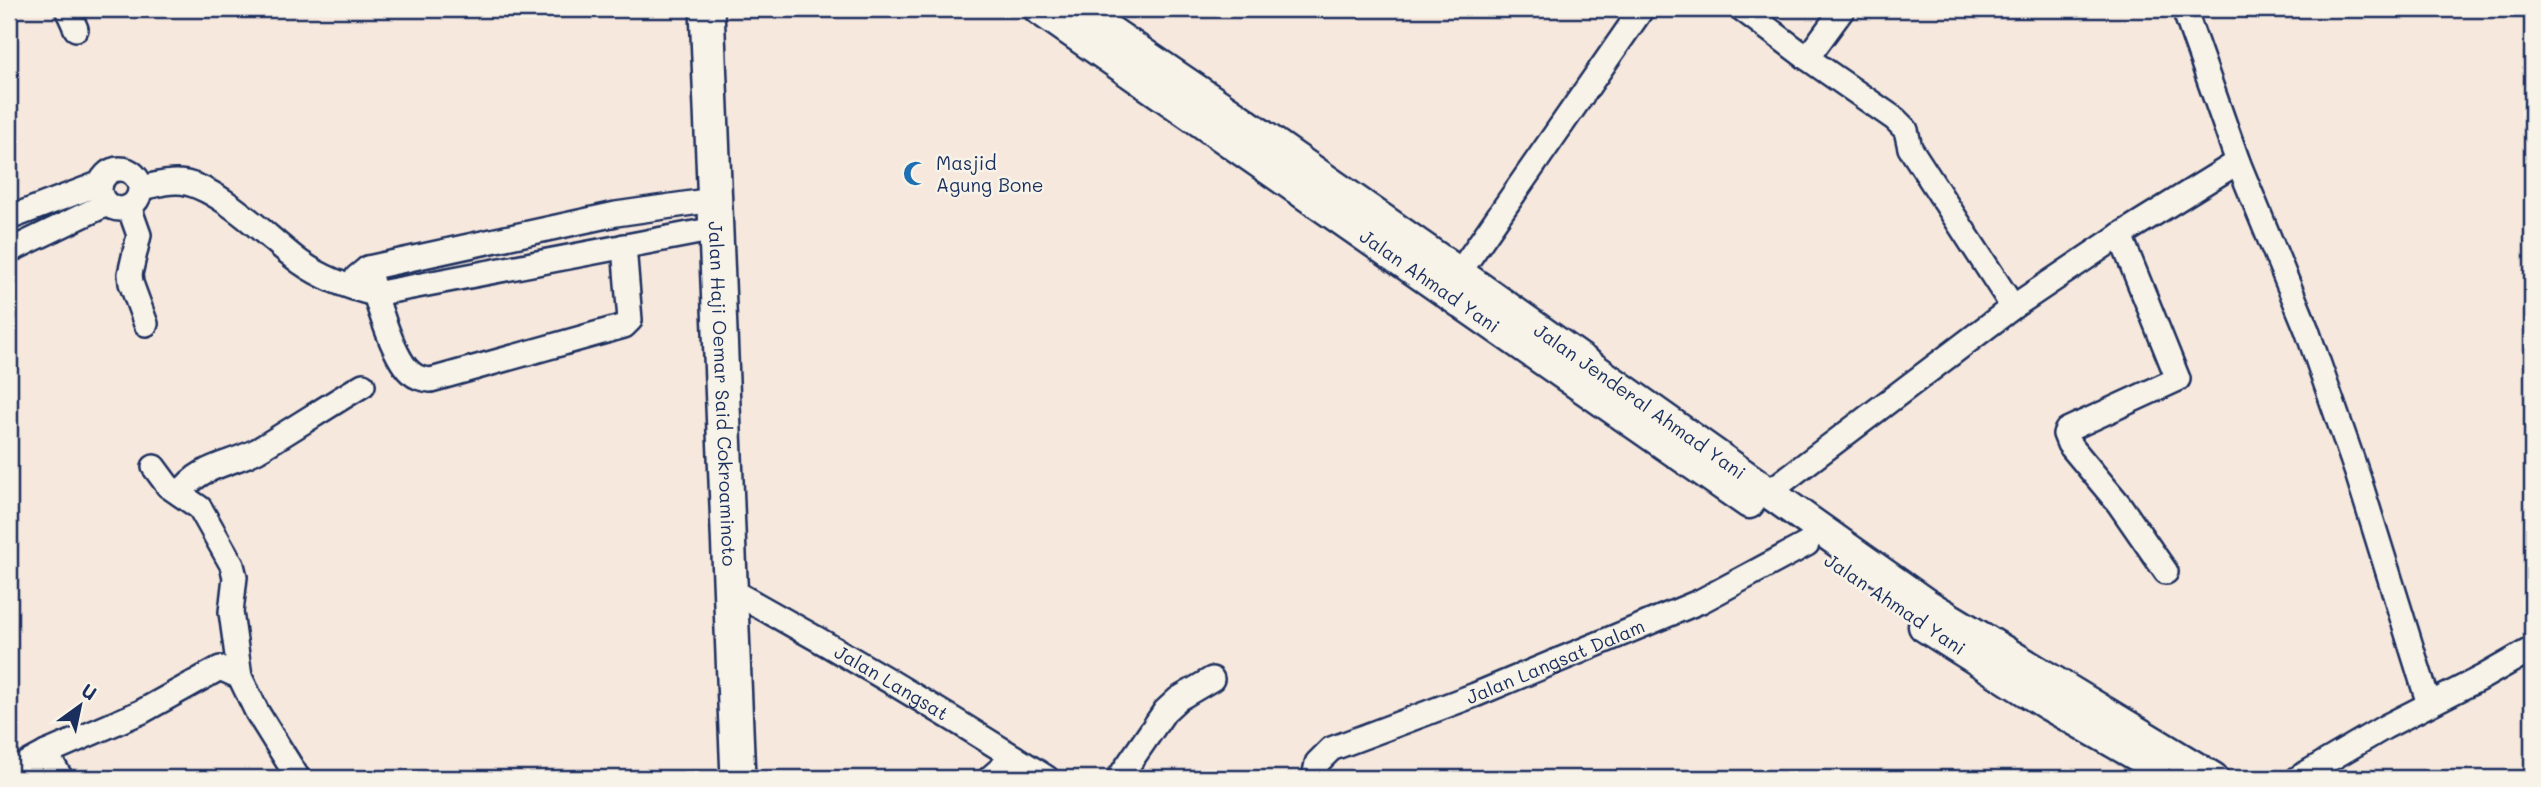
<svg xmlns="http://www.w3.org/2000/svg" width="2541" height="787" font-family="Mali,sans-serif">
<style>
.lines{fill:none;stroke-linecap:round;stroke-linejoin:round}
.minor-casing{stroke:#1b2f5e;stroke-width:28}
.major-casing{stroke:#1b2f5e;stroke-width:35}
.highway-casing{stroke:#1b2f5e;stroke-width:38}
.minor{stroke:#f7f3e8;stroke-width:23}
.major{stroke:#f7f3e8;stroke-width:30}
.highway{stroke:#f7f3e8;stroke-width:33}
.labels{text-anchor:middle;stroke-width:5;stroke-linejoin:round;paint-order:stroke}
.poi-label{font-size:19px;fill:#1b2f5e;stroke:#f7f3e8;text-anchor:start}
.street-label{font-size:19px;fill:#1b2f5e;stroke:#f7f3e8}
</style>
<rect width="100%" height="100%" fill="#f7e8dd"/>
<filter id="ink" filterUnits="userSpaceOnUse"><feTurbulence type="fractalNoise" baseFrequency=".0143" numOctaves="2"/><feDisplacementMap in="SourceGraphic" scale="14" xChannelSelector="R" yChannelSelector="G"/><feConvolveMatrix kernelMatrix="1 2 1 2 8 2 1 2 1" color-interpolation-filters="sRGB"/></filter>
<g filter="url(#ink)">
<g class="lines">
<defs>
<g id="minor">
<polyline points="67,9 76,29"/>
<polyline points="1742,9 1807,58 1843,9"/>
<polyline points="2184,9 2238,162 2307,330 2358,476 2429,704"/>
<polyline points="1807,58 1895,119 1906,130 1910,148 2013,307"/>
<circle cx="120" cy="189" r="20"/>
<path d="M141,188c11,-2 25,-7 37,-6 38,1 92,58 122,80 21,15 50,26 75,32l340,-65"/>
<polyline points="129,207 139,235 130,274 131,283 146,324"/>
<polyline points="9,218 101,183"/>
<polyline points="2120,235 2178,379 2067,430 2065,434 2069,444 2119,504 2166,572"/>
<polyline points="9,251 107,204"/>
<path d="M368,268c6,24 24,88 42,104 7,6 12,7 21,8l193,-54 6,-6 -6,-74"/>
<polyline points="1459,273 1642,9"/>
<polyline points="357,277 368,268 616,214 713,200"/>
<polyline points="154,467 168,486 200,508 232,565 235,577 231,612 240,677"/>
<polyline points="1769,492 2013,307 2120,235 2238,162"/>
<path d="M180,494c19,-29 50,-29 78,-44 35,-21 70,-44 105,-65"/>
<path id="s1" d="M732,591c107,59 212,121 315,187"/>
<polyline points="46,753 61,778"/>
<polyline points="9,773 46,753 141,712 220,668 240,677 257,712 298,778"/>
<polyline points="990,778 1014,757"/>
<polyline points="1119,778 1165,711 1178,699 1212,679"/>
<path id="s2" d="M1314,778l3,-15 14,-14 144,-54 226,-94 106,-57"/>
<polyline points="2298,778 2385,727 2483,677 2532,649"/>
</g>
<g id="major">
<path id="s3" d="M1039,9l710,494"/>
<path id="s4" d="M1077,9l152,103 230,161 467,331 287,174"/>
<polyline points="1924,626 2047,704 2154,765"/>
</g>
<g id="highway">
<path id="s5" d="M707,9l31,769"/>
</g>
</defs>
<use href="#minor" class="minor-casing"/>
<use href="#major" class="major-casing"/>
<use href="#highway" class="highway-casing"/>
<use href="#minor" class="minor"/>
<use href="#major" class="major"/>
<use href="#highway" class="highway"/>
</g>
</g>
<defs>
<symbol id="mosque-bare" viewBox="-9 -9 18 18"><path d="M3.5-4.9A6 6 0 1 0 3.5 4.9A5 5 0 1 1 3.5-4.9Z" fill="#1f6fb2" stroke="#f7f3e8" stroke-width="2.5" paint-order="stroke"/></symbol>
</defs>
<g fill-rule="evenodd">
<use href="#mosque-bare" x="898" y="156" width="35" height="35"/>
</g>
<g class="labels">
<g class="poi-label">
<text x="936" y="170">Masjid<tspan x="936" dy="22">Agung Bone</tspan></text>
</g>
<g class="street-label">
<text dy="7" stroke="none"><textPath href="#s3" startOffset="476">Jalan Ahmad Yani</textPath></text>
<text dy="7" stroke="none"><textPath href="#s5" startOffset="385">Jalan Haji Oemar Said Cokroaminoto</textPath></text>
<text dy="7" stroke="none"><textPath href="#s4" startOffset="686">Jalan Jenderal Ahmad Yani</textPath></text>
<text transform="translate(1895 604) rotate(34)" y="7">Jalan Ahmad Yani</text>
<text dy="7" stroke="none"><textPath href="#s2" startOffset="276">Jalan Langsat Dalam</textPath></text>
<text dy="7" stroke="none"><textPath href="#s1" startOffset="184">Jalan Langsat</textPath></text>
</g>
</g>
<rect width="2541" height="787" fill="none" stroke="#f7f3e8" stroke-width="35"/>
<rect x="18" y="18" width="2506" height="752" fill="none" stroke="#1b2f5e" stroke-width="2.5" filter="url(#ink)"/>
<g transform="translate(80 706) rotate(33)" stroke="#f7f3e8" stroke-width="5" paint-order="stroke">
<path d="M0-5L12 26L0 18L-12 26Z" fill="#1b2f5e"/>
<text y="-10" font-size="19" font-weight="bold" text-anchor="middle" fill="#1b2f5e">U</text>
</g>
</svg>
